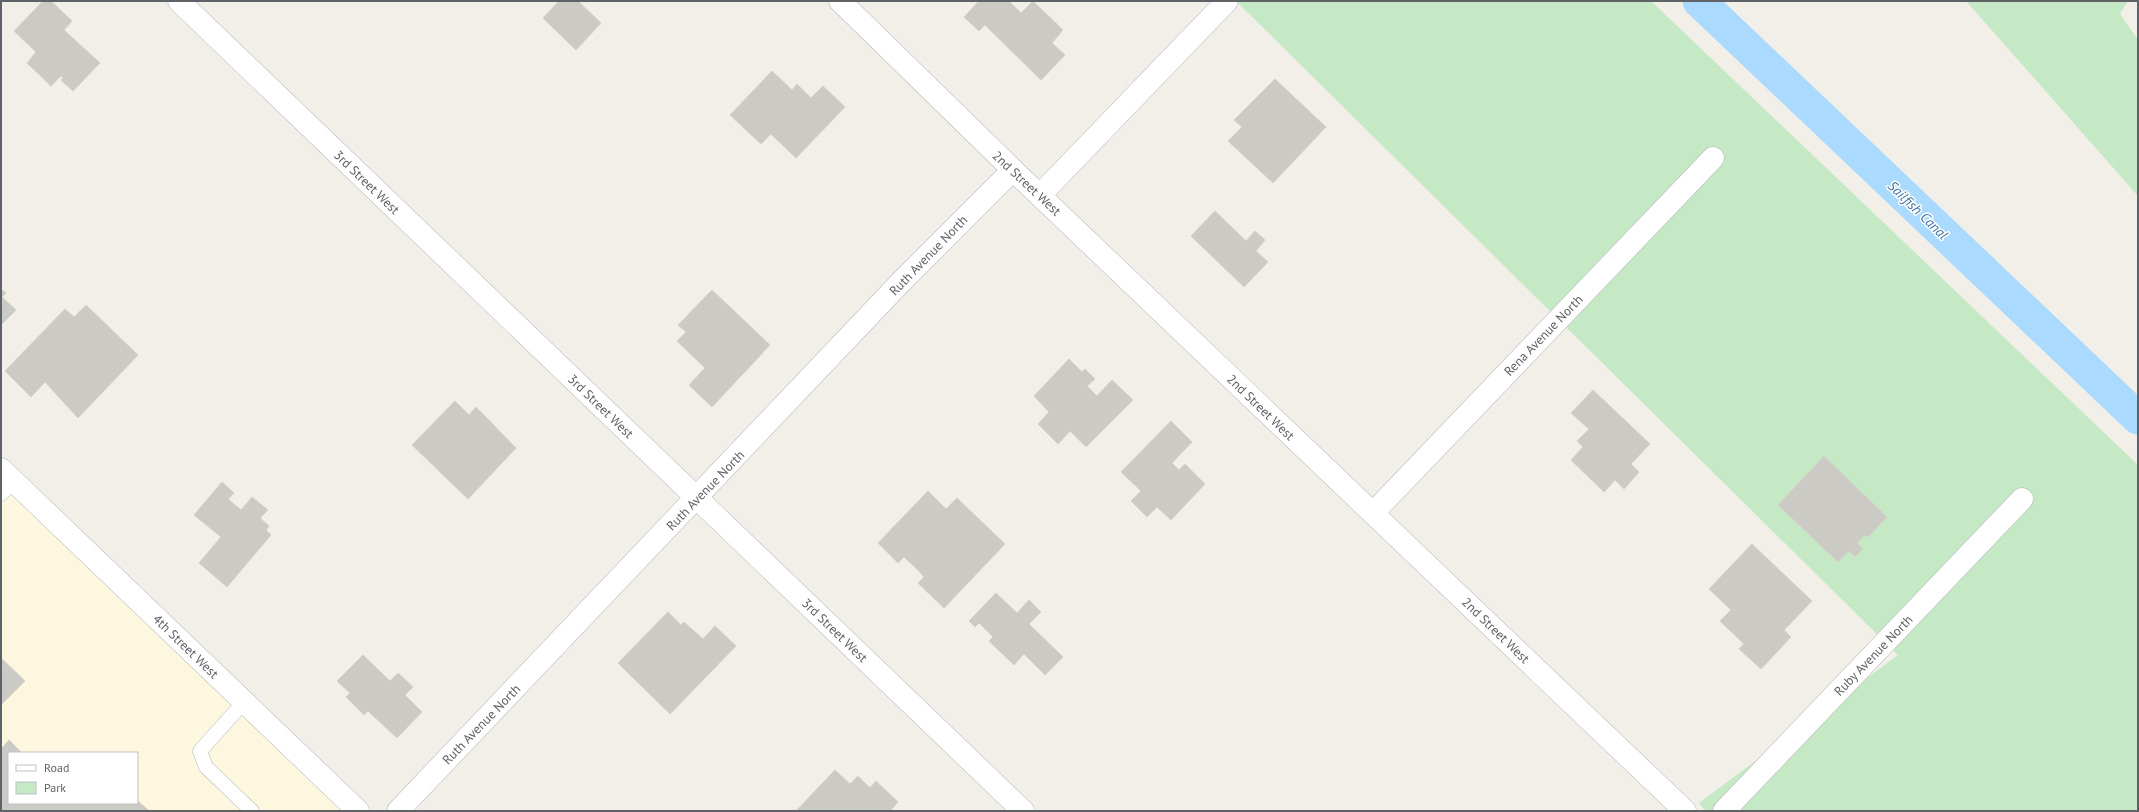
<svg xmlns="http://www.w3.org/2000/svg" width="2139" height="812" font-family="'PT Sans',sans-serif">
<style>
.commercial{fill:#fef7e0;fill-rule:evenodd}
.green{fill:#c5e8c5}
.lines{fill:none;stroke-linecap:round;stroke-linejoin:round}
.canal{stroke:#aadaff;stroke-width:33}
.building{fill:#cccac5;stroke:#d6d1c6}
.service-casing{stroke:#b5b8bc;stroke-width:15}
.minor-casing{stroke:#b5b8bc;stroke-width:23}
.service{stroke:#fff;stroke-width:14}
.minor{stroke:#fff;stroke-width:22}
.labels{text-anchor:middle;stroke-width:3;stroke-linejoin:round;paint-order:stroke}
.street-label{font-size:13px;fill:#5f6368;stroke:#fff}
.water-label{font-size:14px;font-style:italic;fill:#4174aa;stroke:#fff}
</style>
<rect width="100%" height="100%" fill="#f1efe8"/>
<path class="commercial" d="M1,476l351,335h-351zM9,753h128v50h-128z"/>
<g class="green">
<polygon points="1236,1 1651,1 2138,465 2138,811 1706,811 1699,803 1898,655"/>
<polygon points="1966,1 2128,1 2120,14 2138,40 2138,196"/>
</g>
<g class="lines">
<polyline class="canal" points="1699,1 2138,418"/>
</g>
<g class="building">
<polygon points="43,1 51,1 72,21 64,30 100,63 73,91 61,80 63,78 61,76 51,86 27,63 36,52 14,31"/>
<polygon points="559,1 578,1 601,23 576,50 543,18"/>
<polygon points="979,1 1009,1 1021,13 1033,1 1063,30 1052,43 1065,55 1041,80 985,25 979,31 964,17"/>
<polygon points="772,71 792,90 797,84 811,98 823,86 845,107 796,158 771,134 761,144 730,115"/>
<polygon points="1275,79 1326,127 1273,183 1228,141 1242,127 1234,120"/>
<polygon points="1215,211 1246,241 1255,231 1265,240 1256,251 1268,262 1244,287 1191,236"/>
<polygon points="1,289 6,293 2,297 16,310 1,325"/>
<polygon points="712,290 770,345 712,407 689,385 705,368 677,341 686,332 678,325"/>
<polygon points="86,305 138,355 78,418 45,382 31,397 5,371 65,309 74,317"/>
<polygon points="1069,359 1082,372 1085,369 1095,379 1087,386 1097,396 1112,380 1133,400 1086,447 1070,431 1058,444 1038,424 1049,412 1034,396"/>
<polygon points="1593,390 1650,444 1631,464 1639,472 1624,489 1615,480 1604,492 1571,460 1583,447 1577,441 1589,429 1571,413"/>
<polygon points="455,401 469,415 476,407 516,448 468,499 412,445"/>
<polygon points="1171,421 1192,442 1172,463 1179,470 1185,464 1205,484 1171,520 1157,507 1147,517 1131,501 1141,491 1121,472"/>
<polygon points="1824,456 1887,517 1868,537 1865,535 1857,543 1863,549 1855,557 1849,551 1838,562 1778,505"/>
<polygon points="222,482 234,493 228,499 241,510 252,497 268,510 260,518 269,526 266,530 271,535 227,587 199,563 221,537 194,515"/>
<polygon points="928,491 946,509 957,498 1005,544 944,608 918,583 924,577 918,570 904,557 898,563 878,543"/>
<polygon points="1752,544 1812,601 1784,630 1791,637 1761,669 1739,649 1744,644 1720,621 1731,610 1709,589"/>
<polygon points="996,593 1017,613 1029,600 1041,612 1029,624 1063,657 1045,675 1024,654 1014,665 989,641 993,637 979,623 975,627 969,621"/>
<polygon points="668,612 681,625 684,622 703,639 715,626 736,646 670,714 618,663"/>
<polygon points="363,655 390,681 398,673 413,687 405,695 422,712 397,738 368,711 364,715 346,697 350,693 337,681"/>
<polygon points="1,658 25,681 1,705"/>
<polygon points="9,740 22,753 9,753 9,803 137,803 137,800 149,811 1,811 1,749"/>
<polygon points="835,770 850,784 858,776 870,788 876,781 898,802 890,811 796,811"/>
</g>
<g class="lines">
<defs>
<g id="service">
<polyline points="1,494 14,482"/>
<polyline points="244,702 200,751 206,767 252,811"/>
</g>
<g id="minor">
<polyline points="179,1 1023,811"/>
<polyline points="840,1 1013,170 1685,811"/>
<polyline points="1040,195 1227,1"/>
<polyline points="1,469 358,811"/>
<polyline points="1373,513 1713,158"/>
<polyline points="398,811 900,283 1013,170"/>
<polyline points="1724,811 2022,499"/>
</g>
</defs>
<use href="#service" class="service-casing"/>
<use href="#minor" class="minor-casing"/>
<use href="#service" class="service"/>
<use href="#minor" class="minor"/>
</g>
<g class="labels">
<g class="street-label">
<text transform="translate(367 182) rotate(44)" y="5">3rd Street West</text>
<text transform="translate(1027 183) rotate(43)" y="5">2nd Street West</text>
<text transform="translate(928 255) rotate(-46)" y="5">Ruth Avenue North</text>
<text transform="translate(1543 335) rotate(-46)" y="5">Rena Avenue North</text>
<text transform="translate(601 406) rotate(44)" y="5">3rd Street West</text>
<text transform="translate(1261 407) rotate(44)" y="5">2nd Street West</text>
<text transform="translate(705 490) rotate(-46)" y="5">Ruth Avenue North</text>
<text transform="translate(835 630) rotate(44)" y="5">3rd Street West</text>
<text transform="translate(1496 630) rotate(44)" y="5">2nd Street West</text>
<text transform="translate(186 646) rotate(44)" y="5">4th Street West</text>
<text transform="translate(1873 655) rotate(-46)" y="5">Ruby Avenue North</text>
<text transform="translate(481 724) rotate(-46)" y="5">Ruth Avenue North</text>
</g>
<g class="water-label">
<text transform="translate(1918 210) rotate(44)" y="5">Sailfish Canal</text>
</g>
</g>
<rect width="2139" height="812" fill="none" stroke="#5f6368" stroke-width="4"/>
<rect x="8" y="752" width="130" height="52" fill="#ffffff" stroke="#bfc1c3"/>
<rect x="16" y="765" width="20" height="6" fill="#ffffff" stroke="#bfc1c3"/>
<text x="44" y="772" font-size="12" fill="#5f6368">Road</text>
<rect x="16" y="782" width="20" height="12" fill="#c5e8c5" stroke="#bfc1c3"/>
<text x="44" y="792" font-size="12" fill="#5f6368">Park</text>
</svg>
